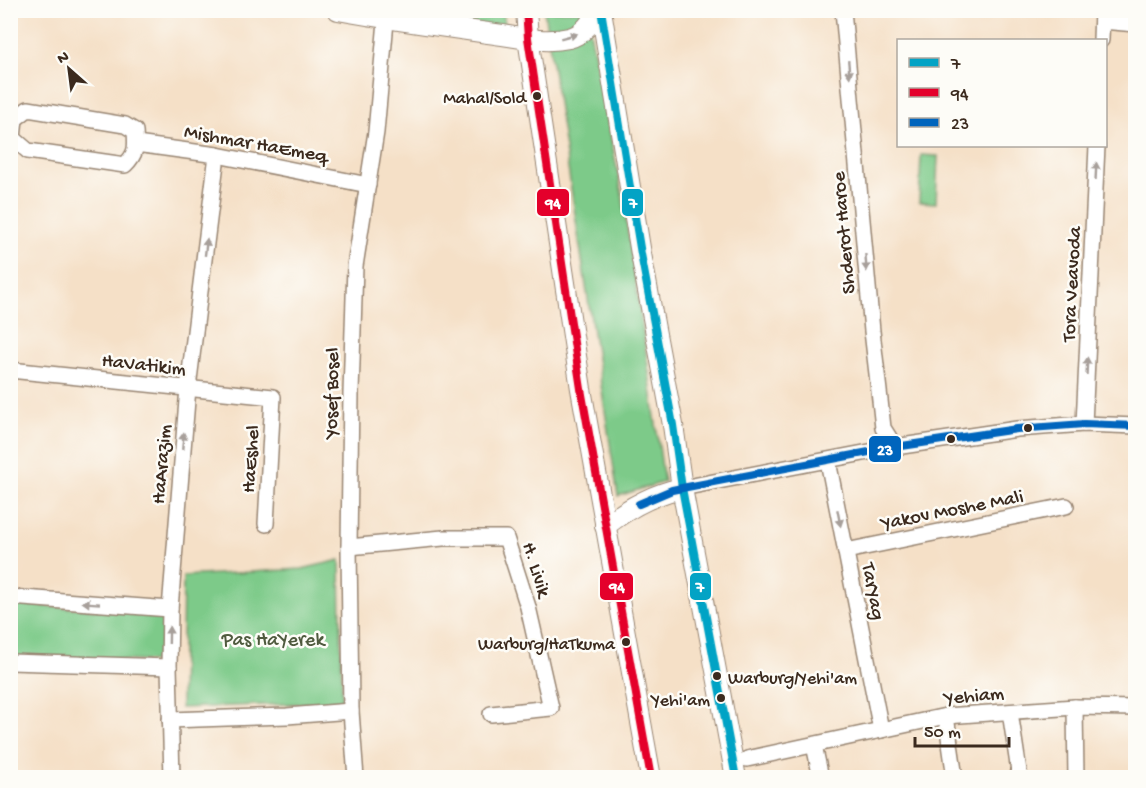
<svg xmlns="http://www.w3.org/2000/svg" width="1146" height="788" font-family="'Gochi Hand',sans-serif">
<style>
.green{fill:#7dca89;stroke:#5c7a54;stroke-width:1.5}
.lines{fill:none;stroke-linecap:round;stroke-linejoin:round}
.street-casing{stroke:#988572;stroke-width:18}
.secondary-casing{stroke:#988572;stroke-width:22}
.street{stroke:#fff;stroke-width:15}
.secondary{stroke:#fff;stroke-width:20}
.bus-1-casing{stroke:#fdfcf7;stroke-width:12}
.bus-2-casing{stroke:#fdfcf7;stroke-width:12}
.bus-3-casing{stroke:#fdfcf7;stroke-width:12}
.bus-1{stroke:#03a3c5;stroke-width:8}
.bus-2{stroke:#e4002b;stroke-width:8}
.bus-3{stroke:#0065bd;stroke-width:8}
.oneway{fill:#a79f9a}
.bus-dot{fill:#3b2a1e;stroke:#fdfcf7;stroke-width:2}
.labels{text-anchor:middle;stroke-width:5;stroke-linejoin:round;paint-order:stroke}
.bus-label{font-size:18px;fill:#3b2a1e;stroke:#fdfcf7;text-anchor:end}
.street-label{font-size:20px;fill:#3b2a1e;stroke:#fdfcf7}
.park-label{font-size:20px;fill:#4f5a3e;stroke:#fdfcf7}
.line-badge{stroke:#fdfcf7;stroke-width:2}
.badge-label{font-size:16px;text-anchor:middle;font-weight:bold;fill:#fff}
</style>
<rect width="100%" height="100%" fill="#fdfcf7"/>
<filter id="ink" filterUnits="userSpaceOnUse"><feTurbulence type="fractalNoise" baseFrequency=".0167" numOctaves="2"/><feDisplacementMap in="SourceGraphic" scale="12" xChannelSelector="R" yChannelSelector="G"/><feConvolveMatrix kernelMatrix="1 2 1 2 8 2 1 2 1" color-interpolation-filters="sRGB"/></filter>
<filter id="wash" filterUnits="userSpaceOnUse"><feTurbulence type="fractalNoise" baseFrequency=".008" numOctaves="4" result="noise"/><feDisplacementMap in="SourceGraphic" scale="24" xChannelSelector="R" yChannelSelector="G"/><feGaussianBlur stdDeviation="1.35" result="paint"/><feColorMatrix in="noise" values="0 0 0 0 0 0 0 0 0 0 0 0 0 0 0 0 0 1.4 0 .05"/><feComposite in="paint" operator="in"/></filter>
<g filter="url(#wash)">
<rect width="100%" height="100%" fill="#f5e0c7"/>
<g class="green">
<polygon points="391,10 503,11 506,31"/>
<polygon points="544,11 586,11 622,194 645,345 664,482 618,496"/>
<polygon points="921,155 938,156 936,203 919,202"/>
<polygon points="340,560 342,702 181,708 183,576 302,569"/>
<polygon points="11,604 165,614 163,662 11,656"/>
</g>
</g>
<g filter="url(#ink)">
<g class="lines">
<defs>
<g id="street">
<polyline points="843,10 872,331 879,391 883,428 895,447"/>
<polyline points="1102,21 1136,24"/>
<polyline points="1101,40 1102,10"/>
<path d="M28,109l97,16 10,6c1,16 2,22 -10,34l-97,-14 -15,-13 2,-19z"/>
<polyline points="136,144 217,155 368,185"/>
<polyline points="10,370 273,397 266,524"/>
<polyline points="1084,424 1097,146"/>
<polyline points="828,461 881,730"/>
<polyline points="682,488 895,447 1017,429 1084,424 1136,426"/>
<polyline points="349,547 443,538 506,538 528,607 551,708 491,714"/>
<polyline points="846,551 1066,506"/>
<polyline points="10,597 170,609"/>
<polyline points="10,662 169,667"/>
<polyline points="1075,707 1076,778"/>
<polyline points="1010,712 1020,778"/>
<polyline points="946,716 955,778"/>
<polyline points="170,720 287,716 351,711"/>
<polyline points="814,745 821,778"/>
<polyline points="747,759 946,716 1075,707 1136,708"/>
<polyline points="172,778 169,667 170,609 188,388 217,155"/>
<polyline points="356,778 351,711 349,547 351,393 355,266 376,132 387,10"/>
</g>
<g id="secondary">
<path d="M338,10c49,9 99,16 150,23 27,3 54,11 81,5 13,-3 24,-16 29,-28"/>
<polyline points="526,10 528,38 581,389 651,778"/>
<polyline points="601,10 641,254 673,425 682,488 736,778"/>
<path d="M605,526c23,-18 48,-32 77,-38"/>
</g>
</defs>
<use href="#street" class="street-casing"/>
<use href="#secondary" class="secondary-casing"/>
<use href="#street" class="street"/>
<use href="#secondary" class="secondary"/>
<defs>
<polyline id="bus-1" points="601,10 641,254 673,425 682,488 736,778"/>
<polyline id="bus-2" points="526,10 528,38 581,389 651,778"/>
<polyline id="bus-3" points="639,504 672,490 682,488 895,447 1017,429 1084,424 1136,426"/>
</defs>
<use href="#bus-1" class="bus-1-casing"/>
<use href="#bus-2" class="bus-2-casing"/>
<use href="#bus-3" class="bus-3-casing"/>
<use href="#bus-1" class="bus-1"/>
<use href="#bus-2" class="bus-2"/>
<use href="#bus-3" class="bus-3"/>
</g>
<defs><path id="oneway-solid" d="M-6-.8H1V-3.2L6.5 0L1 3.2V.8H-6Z" transform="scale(1.5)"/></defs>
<g class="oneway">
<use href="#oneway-solid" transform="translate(569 36) rotate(-15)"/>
<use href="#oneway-solid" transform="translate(849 69) rotate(85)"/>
<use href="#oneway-solid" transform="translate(1096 171) rotate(-87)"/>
<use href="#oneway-solid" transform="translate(206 247) rotate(-83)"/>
<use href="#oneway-solid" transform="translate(866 263) rotate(86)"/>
<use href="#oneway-solid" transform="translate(1087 366) rotate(-87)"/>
<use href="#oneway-solid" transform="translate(183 441) rotate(-85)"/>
<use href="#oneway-solid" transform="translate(839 518) rotate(79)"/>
<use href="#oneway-solid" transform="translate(91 603) rotate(-176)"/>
<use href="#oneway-solid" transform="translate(169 635) rotate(-89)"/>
</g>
</g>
<g class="bus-dot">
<circle cx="537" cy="96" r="5"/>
<circle cx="1028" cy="428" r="5"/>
<circle cx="951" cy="439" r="5"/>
<circle cx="626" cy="642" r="5"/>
<circle cx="717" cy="676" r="5"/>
<circle cx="721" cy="698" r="5"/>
</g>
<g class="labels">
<g class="bus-label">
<text x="526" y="103">Mahal/Sold</text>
<text x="615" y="649">Warburg/HaTkuma</text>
<text x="728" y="683" text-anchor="start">Warburg/Yehi'am</text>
<text x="710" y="705">Yehi'am</text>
</g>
<g class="street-label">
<text transform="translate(256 142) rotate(10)" y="7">Mishmar HaEmeq</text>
<text transform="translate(842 233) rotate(-95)" y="7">Shderot Haroe</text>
<text transform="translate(1070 284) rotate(-87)" y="7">Tora Veavoda</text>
<text transform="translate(144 363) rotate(6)" y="7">HaVatikim</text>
<text transform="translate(330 393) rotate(-89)" y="7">Yosef Bosel</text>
<text transform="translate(249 459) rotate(-86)" y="7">HaEshel</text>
<text transform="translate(160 464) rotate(-85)" y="7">HaArazim</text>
<text transform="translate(952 508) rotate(-11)" y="7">Yakov Moshe Mali</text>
<text transform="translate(538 569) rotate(73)" y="7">H. Livik</text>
<text transform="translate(875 591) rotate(79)" y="7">TarYag</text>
<text transform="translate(974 694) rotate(-5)" y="7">Yehiam</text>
</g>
<g class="park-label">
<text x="273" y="645">Pas HaYerek</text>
</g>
</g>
<g class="line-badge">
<rect x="621" y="188" width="23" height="29" rx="6" fill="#03a3c5"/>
<rect x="536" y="188" width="34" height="29" rx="6" fill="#e4002b"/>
<rect x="868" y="435" width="34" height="28" rx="6" fill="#0065bd"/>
<rect x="689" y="572" width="23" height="29" rx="6" fill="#03a3c5"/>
<rect x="599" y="572" width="35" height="29" rx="6" fill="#e4002b"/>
</g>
<g class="badge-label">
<text x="633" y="208">7</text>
<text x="553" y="208">94</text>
<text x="885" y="455">23</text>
<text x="700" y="592">7</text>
<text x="617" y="592">94</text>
</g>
<rect width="1146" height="788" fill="none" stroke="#fdfcf7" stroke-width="36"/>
<rect x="897" y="39" width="210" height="108" fill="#fdfcf7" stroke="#afa8a0" stroke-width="1.5"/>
<rect x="909" y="58" width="30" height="9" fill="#03a3c5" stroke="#afa8a0" stroke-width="1.5"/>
<text x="951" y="69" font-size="18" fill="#3b2a1e">7</text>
<rect x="909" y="88" width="30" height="9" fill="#e4002b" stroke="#afa8a0" stroke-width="1.5"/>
<text x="951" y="99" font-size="18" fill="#3b2a1e">94</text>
<rect x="909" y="118" width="30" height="9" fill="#0065bd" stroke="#afa8a0" stroke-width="1.5"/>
<text x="951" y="129" font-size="18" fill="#3b2a1e">23</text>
<g transform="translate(69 69) rotate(332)" stroke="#fdfcf7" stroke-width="4.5" paint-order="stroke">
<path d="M0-4.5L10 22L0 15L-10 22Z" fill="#3b2a1e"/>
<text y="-9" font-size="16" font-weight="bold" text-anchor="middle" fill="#3b2a1e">N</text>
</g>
<path d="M915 737v9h94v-9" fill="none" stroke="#3b2a1e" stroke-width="3"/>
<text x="924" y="737" font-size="18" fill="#3b2a1e" stroke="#fdfcf7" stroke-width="4.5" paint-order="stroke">50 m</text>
</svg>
